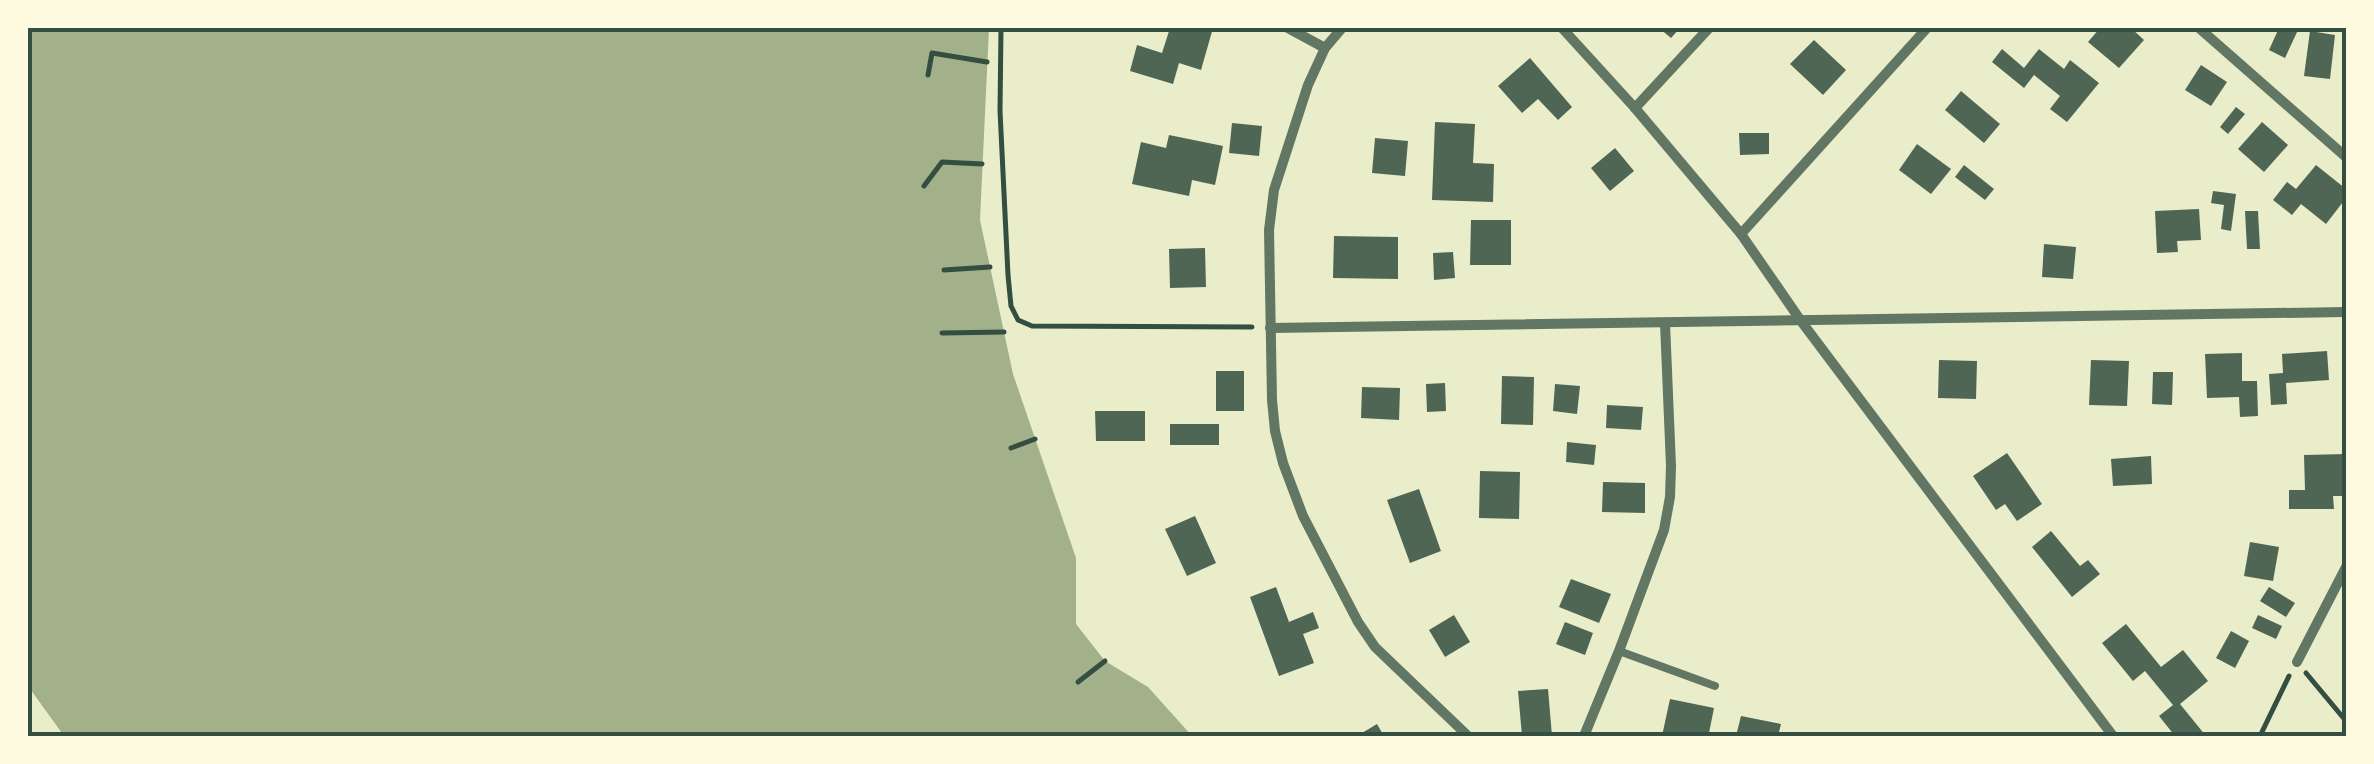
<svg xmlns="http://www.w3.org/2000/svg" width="2374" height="764" font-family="Ubuntu,sans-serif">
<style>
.water{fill:#a3b18a}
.building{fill:#4f6655}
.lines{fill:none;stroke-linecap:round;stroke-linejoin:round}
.path{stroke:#344e41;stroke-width:5}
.service{stroke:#617663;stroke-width:8}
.minor{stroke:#617663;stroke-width:10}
.neatline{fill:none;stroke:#344e41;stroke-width:4}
</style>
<rect width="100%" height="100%" fill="#e9edc9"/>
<polygon class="water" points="28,28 989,28 980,220 1013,374 1076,558 1076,624 1105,661 1148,687 1192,736 64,736 28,686"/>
<g class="building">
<polygon points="1170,28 1213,28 1201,70 1179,63 1173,84 1130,71 1137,45 1162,53"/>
<polygon points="1659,28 1680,28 1671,38"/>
<polygon points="2100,28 2131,28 2144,40 2119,68 2088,42"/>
<polygon points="2279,28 2298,30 2285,58 2269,50"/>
<polygon points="2310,31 2335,35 2330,79 2304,76"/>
<polygon points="1814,40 1846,70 1823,95 1790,64"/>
<polygon points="2002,49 2024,68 2039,49 2064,69 2070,60 2099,83 2067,122 2050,109 2060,96 2034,75 2024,88 1992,62"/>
<polygon points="1530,58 1572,107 1558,120 1538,99 1522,113 1498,86"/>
<polygon points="2201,65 2227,82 2211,106 2185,90"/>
<polygon points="1961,91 2000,124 1984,143 1945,110"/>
<polygon points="2236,107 2245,114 2228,134 2220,127"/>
<polygon points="1435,122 1475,124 1473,163 1494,164 1493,202 1432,200"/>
<polygon points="2262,122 2288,145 2264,172 2238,149"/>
<polygon points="1232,123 1262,126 1259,156 1229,153"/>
<polygon points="1739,133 1769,133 1769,154 1740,155"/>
<polygon points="1169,135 1223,146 1215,185 1192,180 1189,196 1132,184 1141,142 1166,148"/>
<polygon points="1375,138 1408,141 1405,176 1372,173"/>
<polygon points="1917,144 1951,169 1931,194 1899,170"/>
<polygon points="1615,148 1634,171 1610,191 1591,168"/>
<polygon points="1964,165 1994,189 1985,200 1955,177"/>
<polygon points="2316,165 2346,189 2346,198 2326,224 2301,204 2292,215 2273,200 2287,182 2296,189"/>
<polygon points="2213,191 2236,194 2231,231 2221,229 2224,205 2211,203"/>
<polygon points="2199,209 2201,240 2177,241 2178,252 2157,253 2155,211"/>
<polygon points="2245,211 2258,211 2260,249 2247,249"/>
<polygon points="1471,220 1511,220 1511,265 1470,265"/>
<polygon points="1334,236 1398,237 1398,279 1333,278"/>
<polygon points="2044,244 2076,247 2073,279 2042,277"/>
<polygon points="1205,248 1206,287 1170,288 1169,249"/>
<polygon points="1453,252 1455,278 1434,280 1433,253"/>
<polygon points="2327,351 2329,380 2286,383 2287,404 2271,405 2269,374 2283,373 2282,354"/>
<polygon points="2242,353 2242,381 2257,381 2258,416 2240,417 2239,397 2207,398 2205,354"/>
<polygon points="1939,360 1977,361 1976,399 1938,398"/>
<polygon points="2091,360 2129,361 2127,406 2089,405"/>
<rect x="1216" y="371" width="28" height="40"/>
<polygon points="2153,372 2173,372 2172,405 2152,404"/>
<polygon points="1502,376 1534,377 1533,425 1501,424"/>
<polygon points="1445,383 1446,411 1427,412 1426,384"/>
<polygon points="1555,384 1580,386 1577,414 1553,411"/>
<polygon points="1362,387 1400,388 1399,420 1361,418"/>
<polygon points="1607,405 1643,407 1641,430 1606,428"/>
<polygon points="1095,411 1145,411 1145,441 1096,441"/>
<rect x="1170" y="424" width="49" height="21"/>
<polygon points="1567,442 1596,445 1594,465 1566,462"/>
<polygon points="2007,453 2042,504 2017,521 2005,504 1996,510 1973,476"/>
<polygon points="2346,454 2346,496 2333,496 2334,509 2289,509 2289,490 2305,490 2304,455"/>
<polygon points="2151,456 2152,484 2113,486 2111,459"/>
<polygon points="1480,471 1520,472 1519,519 1479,518"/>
<polygon points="1603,482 1645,483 1645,513 1602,512"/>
<polygon points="1419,489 1441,551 1410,563 1387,500"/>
<polygon points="1195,516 1216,563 1187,576 1165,529"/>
<polygon points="2051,531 2080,566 2088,560 2100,574 2072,597 2032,547"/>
<polygon points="2250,542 2279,547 2273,581 2244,576"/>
<polygon points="1571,579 1611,594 1599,623 1559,607"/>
<polygon points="1276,587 1289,622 1313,612 1319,628 1303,634 1314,663 1279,676 1250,597"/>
<polygon points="2269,587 2295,603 2286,617 2260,601"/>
<polygon points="1454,615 1470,642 1445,657 1429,630"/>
<polygon points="2258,615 2282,626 2276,639 2252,628"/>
<polygon points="1565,622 1593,633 1585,655 1556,644"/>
<polygon points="2126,624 2161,667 2183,650 2208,681 2180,704 2206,736 2175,736 2159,716 2173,705 2145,671 2133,681 2102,643"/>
<polygon points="2231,631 2249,641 2235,668 2216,658"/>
<polygon points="1548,689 1552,736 1522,736 1518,691"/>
<polygon points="1670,699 1714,708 1709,733 1719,736 1662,736"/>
<polygon points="1741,716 1781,724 1778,736 1736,736"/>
<polygon points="1377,724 1384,736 1357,736"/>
</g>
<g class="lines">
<g class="path">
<polyline points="1001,28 1000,111 1008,275 1011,306 1018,320 1032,326 1252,327"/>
<polyline points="928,75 932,53 987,62"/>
<polyline points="924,186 942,162 982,164"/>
<polyline points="944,270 990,267"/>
<polyline points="942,333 1004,332"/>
<polyline points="1011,448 1035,439"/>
<polyline points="2306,673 2346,721"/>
<polyline points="1078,682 1105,661"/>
<polyline points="2260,736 2289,676"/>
</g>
<polyline class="service" points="1619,651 1715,686"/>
<g class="minor">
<polyline points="1288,28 1325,48"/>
<polyline points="1342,28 1325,48 1308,85 1274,190 1269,230 1272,400 1275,431 1283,463 1303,516 1358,622 1375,647 1468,736"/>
<polyline points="1562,28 1635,108 1741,234 1801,321 2113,736"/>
<polyline points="2199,28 2346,157"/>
<polyline points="1635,108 1709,28"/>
<polyline points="1741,234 1927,28"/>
<polyline points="1270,328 2346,312"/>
<polyline points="2297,662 2346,567"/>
<polyline points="1584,736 1619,651 1664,530 1670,497 1671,466 1665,323"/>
</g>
</g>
<rect width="2374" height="764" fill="none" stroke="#fefae0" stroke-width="60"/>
<rect x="30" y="30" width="2314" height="704" class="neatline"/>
</svg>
